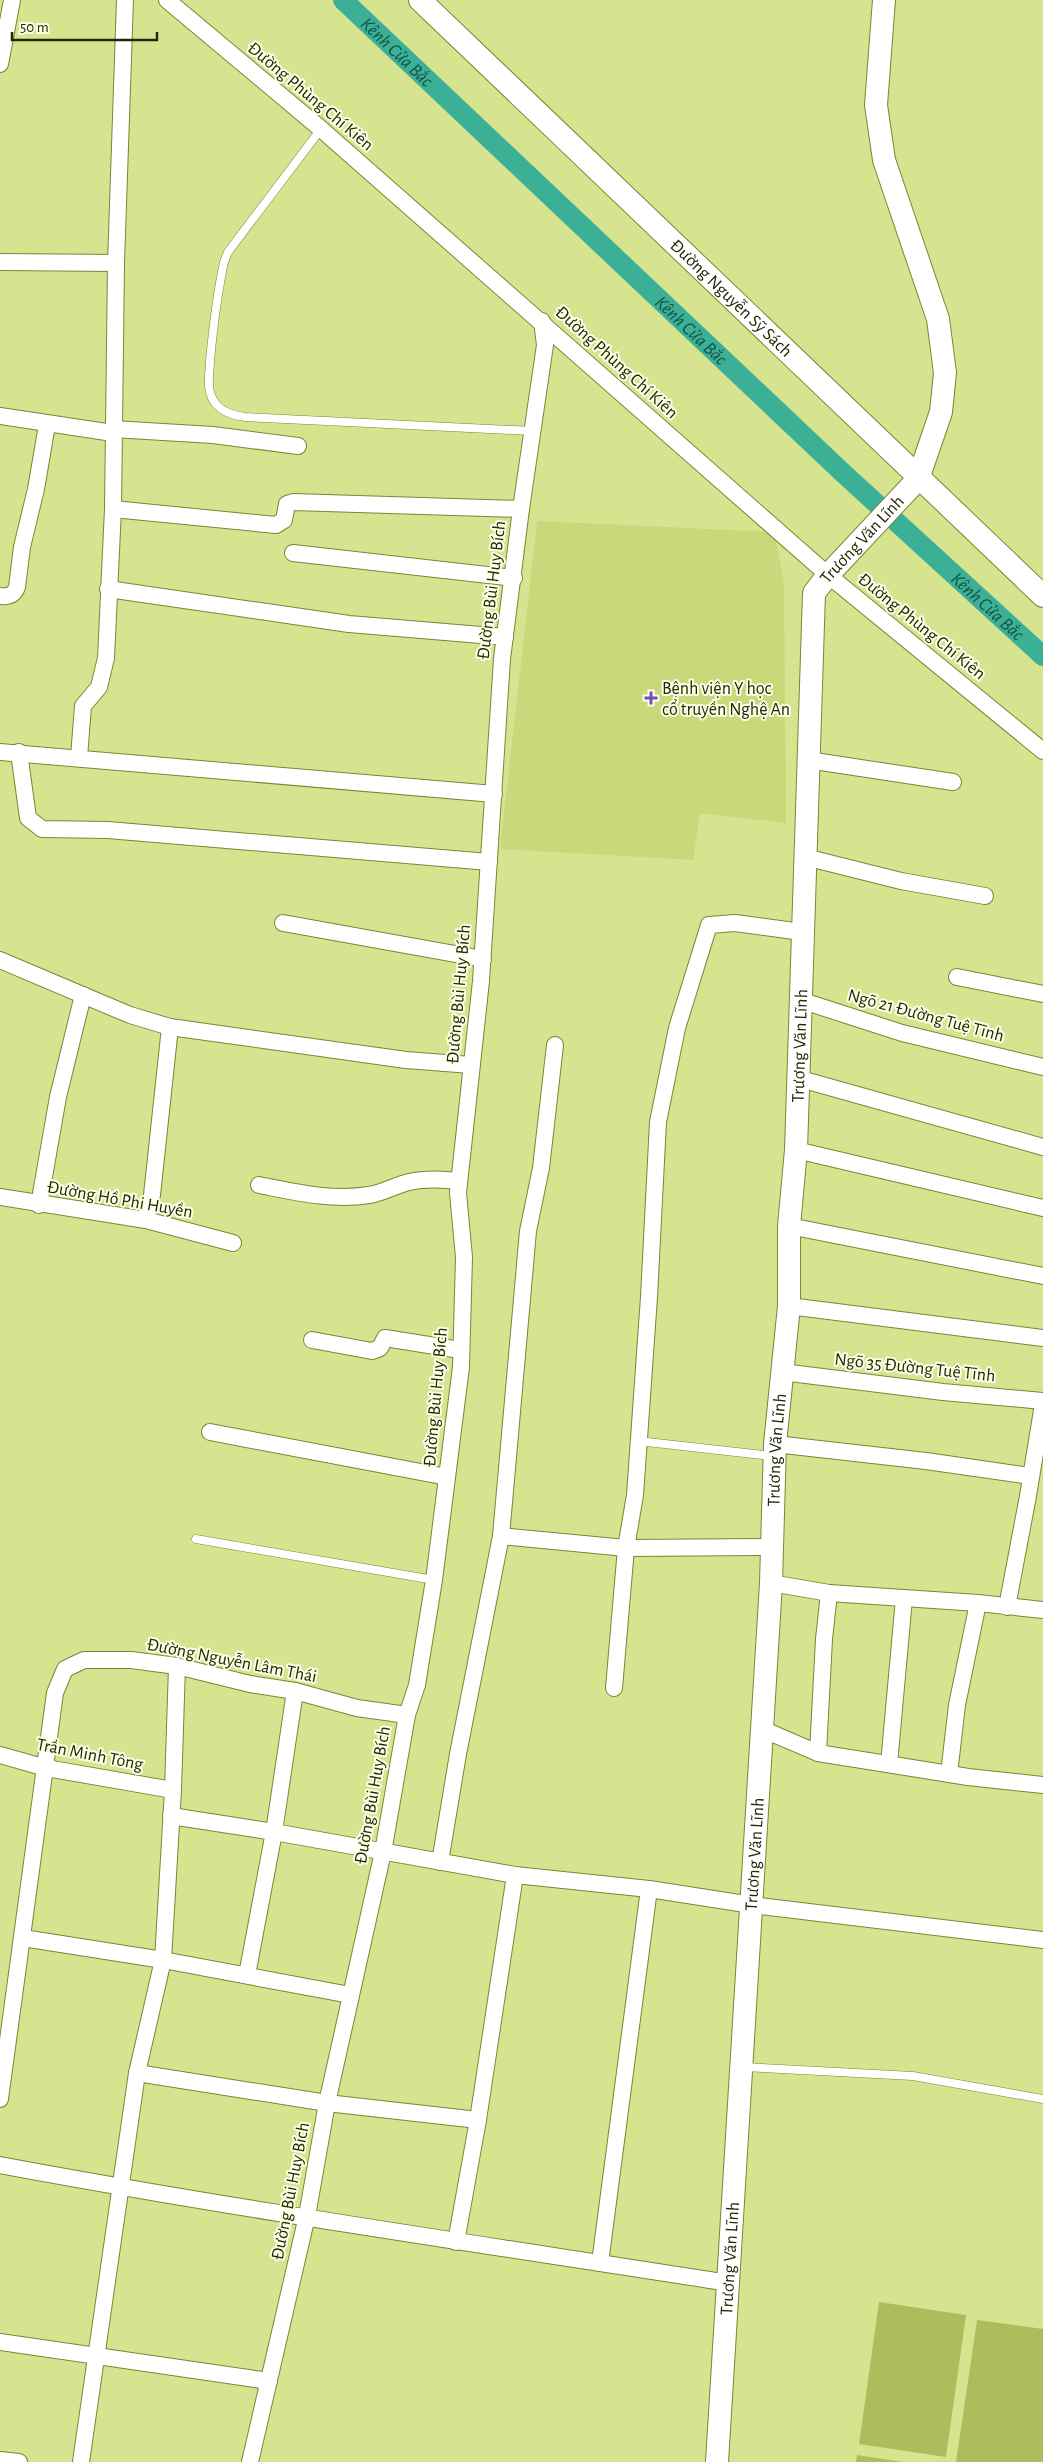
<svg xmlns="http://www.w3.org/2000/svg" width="1043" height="2462" font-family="'Alegreya Sans',sans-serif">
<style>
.built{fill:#cad87c}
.green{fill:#aebc5d}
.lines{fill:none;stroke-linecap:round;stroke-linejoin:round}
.canal{stroke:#3caf97;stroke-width:20}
.lane-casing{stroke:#7b8633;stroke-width:9}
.street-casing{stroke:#7b8633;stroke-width:18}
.secondary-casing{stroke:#7b8633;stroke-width:24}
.lane{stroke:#fff;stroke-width:8}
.street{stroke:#fff;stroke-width:16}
.secondary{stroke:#fff;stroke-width:22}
.poi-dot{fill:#774bc4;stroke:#faffe6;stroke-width:2}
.labels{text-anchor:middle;stroke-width:4;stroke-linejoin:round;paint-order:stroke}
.street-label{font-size:18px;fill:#242805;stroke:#faffe6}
.poi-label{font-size:18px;fill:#242805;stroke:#faffe6;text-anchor:start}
.water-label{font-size:19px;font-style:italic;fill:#125245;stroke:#faffe6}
</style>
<rect width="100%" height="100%" fill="#d6e490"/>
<polygon class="built" points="537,521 774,532 784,582 786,823 700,813 693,860 500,849"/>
<g class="green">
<polygon points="879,2302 966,2315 946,2457 859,2444"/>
<polygon points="977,2320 1043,2329 1043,2462 956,2462"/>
<polygon points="857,2455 903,2462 856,2462"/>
</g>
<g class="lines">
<path class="canal" id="s1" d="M343,0l500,473 200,183"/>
<defs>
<g id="lane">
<path d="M321,129l-93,123 -4,10c-7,33 -11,66 -14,99 0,10 -3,21 0,31 4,17 19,23 35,25l287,14"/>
<polyline points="638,1441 772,1456"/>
<polyline points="196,1539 434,1580"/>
<polyline points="743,2067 913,2076 1043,2099"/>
</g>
<g id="street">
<polyline points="167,0 321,129 828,575 1043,751"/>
<polyline points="0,64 12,0"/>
<polyline points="0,262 116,263"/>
<polyline points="0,416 113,433"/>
<polyline points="113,429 213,435 298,446"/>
<polyline points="113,509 276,525 284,520 287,504 293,502 521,509"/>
<polyline points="293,553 514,578"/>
<polyline points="108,589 349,624 505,637"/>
<path d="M0,596c9,1 14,-1 17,-9l5,-40 14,-58 11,-64"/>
<polyline points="0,752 494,794"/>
<polyline points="19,752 28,818 42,829 108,830 489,862"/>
<polyline points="79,757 83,706 99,687 106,658 113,509 116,263 125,0"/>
<polyline points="808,760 953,782"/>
<polyline points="805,857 901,881 985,896"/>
<polyline points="283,923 483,959"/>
<polyline points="0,960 130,1015 170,1027 406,1060 471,1065"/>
<polyline points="957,977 1043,994"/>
<polyline points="800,1000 902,1033 1043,1067"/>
<polyline points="797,1078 1043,1147"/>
<polyline points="796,1150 1043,1208"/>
<path d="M259,1185c36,7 73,16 110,10 14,-2 27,-10 40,-13 17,-4 33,-3 50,-1"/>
<polyline points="0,1197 146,1220 233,1243"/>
<polyline points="39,1205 58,1097 83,995"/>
<polyline points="146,1220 152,1195 170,1027"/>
<polyline points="789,1226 1043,1276"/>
<polyline points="789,1306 1043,1338"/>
<polyline points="312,1340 372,1351 380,1348 385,1338 460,1350"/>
<polyline points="782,1372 943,1392 1043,1401"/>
<polyline points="210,1432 447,1477"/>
<polyline points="775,1444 926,1461 1030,1476"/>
<polyline points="501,1536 626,1548 770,1547"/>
<polyline points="771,1583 829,1593 978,1603 1043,1610"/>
<polyline points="1007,1607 1028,1496 1043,1404"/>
<polyline points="614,1688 626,1548 635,1495 649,1297 658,1122 677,1028 709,925 735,923 802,932"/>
<polyline points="762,1729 818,1753 968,1777 1043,1785"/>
<polyline points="818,1753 824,1639 829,1593"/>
<polyline points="0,1755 46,1768 173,1790"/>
<polyline points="889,1764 904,1599"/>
<polyline points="949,1774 957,1705 978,1603"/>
<polyline points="171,1816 274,1832 515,1875 649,1889 752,1905 1043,1940"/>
<polyline points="440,1862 458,1754 501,1536 528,1231 541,1168 555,1045"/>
<polyline points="23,1938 163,1960 350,1995"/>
<polyline points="247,1975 274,1832 295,1691"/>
<polyline points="137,2073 327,2103 478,2120"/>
<polyline points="0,2099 55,1693 65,1669 84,1660 131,1660 177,1666 250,1684 295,1691 357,1708 407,1715"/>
<path d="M0,2165c242,45 486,80 729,118"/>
<polyline points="456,2242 478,2120 515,1875"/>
<polyline points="600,2263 649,1889"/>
<polyline points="0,2342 269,2381"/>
<polyline points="0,2460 19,2462"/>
<polyline points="81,2462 137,2073 163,1960 173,1790 177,1666"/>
<polyline points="250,2462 307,2216 327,2103 383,1852 407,1715 417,1685 434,1580 461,1367 464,1257 458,1193 481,981 502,659 521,509 545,345 542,321"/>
</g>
<g id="secondary">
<path id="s2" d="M420,0l623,596"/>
<path id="s3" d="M717,2462l54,-879 4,-139 14,-138v-80l7,-76 18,-557 14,-18 90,-96 23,-67 4,-39 -7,-54 -54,-159 -8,-55 8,-105"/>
</g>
</defs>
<use href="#lane" class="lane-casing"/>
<use href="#street" class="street-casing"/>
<use href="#secondary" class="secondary-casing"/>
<use href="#lane" class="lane"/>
<use href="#street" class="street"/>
<use href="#secondary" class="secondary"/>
</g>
<path class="poi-dot" d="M648.5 690.5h5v5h5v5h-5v5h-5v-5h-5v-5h5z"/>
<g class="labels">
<g class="street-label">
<text transform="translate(311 96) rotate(40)" y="6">Đường Phùng Chí Kiên</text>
<text dy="6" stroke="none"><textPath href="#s2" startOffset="431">Đường Nguyễn Sỹ Sách</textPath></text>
<text transform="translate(617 362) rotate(42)" y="6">Đường Phùng Chí Kiên</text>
<text dy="6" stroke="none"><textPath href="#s3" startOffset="1944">Trương Văn Lĩnh</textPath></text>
<text transform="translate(491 590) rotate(-83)" y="6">Đường Bùi Huy Bích</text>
<text transform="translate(922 626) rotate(39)" y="6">Đường Phùng Chí Kiên</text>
<text transform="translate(458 994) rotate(-85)" y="6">Đường Bùi Huy Bích</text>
<text transform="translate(926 1015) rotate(15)" y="6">Ngõ 21 Đường Tuệ Tĩnh</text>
<text dy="6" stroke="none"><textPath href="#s3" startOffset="1419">Trương Văn Lĩnh</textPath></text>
<text transform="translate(120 1199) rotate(10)" y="6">Đường Hồ Phi Huyền</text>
<text transform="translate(915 1367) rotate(6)" y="6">Ngõ 35 Đường Tuệ Tĩnh</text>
<text transform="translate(435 1397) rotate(-85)" y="6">Đường Bùi Huy Bích</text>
<text dy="6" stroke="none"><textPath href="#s3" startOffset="1014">Trương Văn Lĩnh</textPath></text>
<text transform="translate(232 1660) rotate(11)" y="6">Đường Nguyễn Lâm Thái</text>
<text transform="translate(90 1754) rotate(11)" y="6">Trần Minh Tông</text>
<text transform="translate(372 1795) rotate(-80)" y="6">Đường Bùi Huy Bích</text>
<text dy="6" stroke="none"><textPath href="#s3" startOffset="609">Trương Văn Lĩnh</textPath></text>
<text transform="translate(290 2191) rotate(-79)" y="6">Đường Bùi Huy Bích</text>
<text dy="6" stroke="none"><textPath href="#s3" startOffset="204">Trương Văn Lĩnh</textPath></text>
</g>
<g class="poi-label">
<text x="662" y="694">Bệnh viện Y học<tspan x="662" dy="21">cổ truyền Nghệ An</tspan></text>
</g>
<g class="water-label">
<text dy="7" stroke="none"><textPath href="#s1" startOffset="75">Kênh Cửa Bắc</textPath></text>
<text dy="7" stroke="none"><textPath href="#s1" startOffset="480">Kênh Cửa Bắc</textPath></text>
<text dy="7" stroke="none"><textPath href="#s1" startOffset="885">Kênh Cửa Bắc</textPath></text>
</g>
</g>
<path d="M12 32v8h145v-8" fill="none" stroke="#242805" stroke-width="2.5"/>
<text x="20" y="32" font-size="15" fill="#242805" stroke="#faffe6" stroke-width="4" paint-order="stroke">50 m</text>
</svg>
